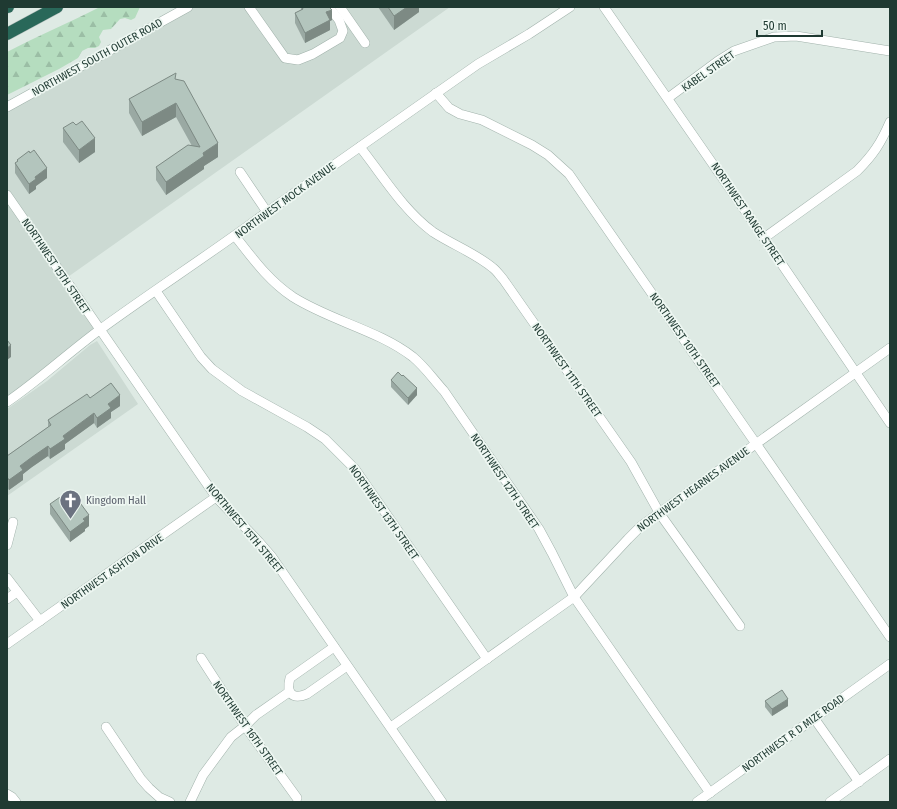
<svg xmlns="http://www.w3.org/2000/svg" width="897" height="809" font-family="'Fira Sans Condensed',sans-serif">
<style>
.built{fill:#ccdad3}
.forest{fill:url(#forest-firs)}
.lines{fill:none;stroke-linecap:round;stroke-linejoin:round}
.minor-casing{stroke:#a1b2ab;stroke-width:10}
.highway-casing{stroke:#bcc4c2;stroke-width:13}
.minor{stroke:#fff;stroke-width:9}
.highway{stroke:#296859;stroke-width:12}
.wall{fill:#9aa9a3}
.shaded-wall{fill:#7d8a84}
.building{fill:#b3c5bd;stroke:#7d8a84}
.labels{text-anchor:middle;stroke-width:3.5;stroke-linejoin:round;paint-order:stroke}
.street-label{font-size:11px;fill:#1f3a32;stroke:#eef7f2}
.worship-label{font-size:11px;fill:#5b616d;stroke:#eef7f2;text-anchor:start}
</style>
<defs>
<pattern id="forest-firs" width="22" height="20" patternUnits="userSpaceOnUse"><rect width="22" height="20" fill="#b5ddbf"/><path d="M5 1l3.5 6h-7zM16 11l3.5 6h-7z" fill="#9bbea5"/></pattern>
</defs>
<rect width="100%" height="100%" fill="#deeae4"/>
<g class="built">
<polygon points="188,7 450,7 65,279 100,330 7,402 7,107"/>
<polygon points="97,341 138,404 7,496 7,409 47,381 90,345"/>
</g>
<path class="forest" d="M100,7h40l-5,11 -4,2 -6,-2 -5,1 -9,10 -8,1 -4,7 2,5 -2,4 -4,2h-7l-6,3 -4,7 -19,11 -52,26v-43c30,-16 62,-29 93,-45z"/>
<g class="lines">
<defs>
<g id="minor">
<polyline points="249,7 285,58 298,60 313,54 340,38 343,31 339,20 329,7"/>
<polyline points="340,7 365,43"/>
<polyline points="604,7 764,238 890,423"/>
<polyline points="436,93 449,108 460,114 482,120 532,145 548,155 569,174 890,637"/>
<polyline points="668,98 718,61 734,51 774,37 796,36 890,51"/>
<polyline points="7,107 188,7"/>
<path d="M360,147c23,29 43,63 73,85 20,13 42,21 60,36 4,3 7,8 10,11l128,183 29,52 80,112"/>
<polyline points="240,172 267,212"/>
<polyline points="7,195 216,497 259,542 272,557 442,802"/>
<path d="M235,236c18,23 34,45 58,61 38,24 85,33 120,60 12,10 21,23 31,34l95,138 13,24 22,44 136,196"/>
<path d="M764,238l93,-67c16,-16 24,-28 33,-49"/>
<polyline points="156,291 201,357 212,369 242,391 307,427 325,439 355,469 487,659"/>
<path d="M7,402c32,-22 60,-48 91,-71 56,-41 114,-78 169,-119l211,-148 51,-30 41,-27"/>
<polyline points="7,545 13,522"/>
<polyline points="7,578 40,621"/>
<polyline points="7,599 17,592"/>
<polyline points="7,644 216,497"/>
<path d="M334,647l-44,31c-4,15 2,22 17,16l40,-28"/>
<polyline points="201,658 245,726 297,798"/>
<polyline points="814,718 859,782"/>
<polyline points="106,727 141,779 149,788 159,797 170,802"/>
<polyline points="391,727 574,597 628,539 641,526 890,348"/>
<polyline points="7,794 12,797 16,802"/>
<polyline points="190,802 203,775 231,737 245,726 256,715 289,692"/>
<polyline points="697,802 890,664"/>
<polyline points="830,802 890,759"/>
</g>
<g id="highway">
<polyline points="7,7 8,7"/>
<polyline points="7,34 57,7"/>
</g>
</defs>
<use href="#minor" class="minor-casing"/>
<use href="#highway" class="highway-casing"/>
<use href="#minor" class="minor"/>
<use href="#highway" class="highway"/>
</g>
<g class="wall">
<polygon points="301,7 329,7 332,20 330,21 330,30 305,43 295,23 295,13 301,10"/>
<polygon points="378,7 419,7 419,12 394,30"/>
<polygon points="176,79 218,157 204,166 204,169 166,195 156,180 156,167 192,146 176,117 142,136 129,113 129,99"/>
<polygon points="63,128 95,152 79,163 63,142"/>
<polygon points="17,160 47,178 36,186 36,189 29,194 15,173 15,163 17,162"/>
<polygon points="391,380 417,395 408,405 391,387"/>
<polygon points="90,398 120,406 111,412 111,418 97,428 94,423 65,444 65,449 50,459 48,456 32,467 23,474 23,480 9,490 7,488 7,456 48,427 48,420"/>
<polygon points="50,504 89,526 85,529 85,531 70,542 50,514"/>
<polygon points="765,701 788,706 772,716 765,707"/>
</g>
<g class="shaded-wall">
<polygon points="407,7 419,7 419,12 394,30 394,16"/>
<polygon points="332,10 332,20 330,21 330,30 305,43 305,33 326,12"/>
<polygon points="176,103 176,117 142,136 142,122"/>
<polygon points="95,138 95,152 79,163 79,150"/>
<polygon points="218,143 218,157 204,166 204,169 166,195 166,182 203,153"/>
<polygon points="47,168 47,178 36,186 36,189 29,194 29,184 35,177"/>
<polygon points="11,345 11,357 7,360 7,348"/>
<polygon points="417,388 417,395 408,405 408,398"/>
<polygon points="120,395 120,406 111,412 111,418 97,428 97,418 108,404"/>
<polygon points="94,413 94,423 65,444 65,449 50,459 50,449 63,436"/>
<polygon points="48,446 48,456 32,467 23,474 23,480 9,490 9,480 20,466 32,457"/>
<polygon points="89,515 89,526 85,529 85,531 70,542 70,532 83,519"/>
<polygon points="788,699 788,706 772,716 772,709"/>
</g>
<g class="building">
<polygon points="302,7 329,7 332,10 326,12 330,20 305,33 295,13 303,9"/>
<polygon points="388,7 407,7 394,16"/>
<polygon points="176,73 175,79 184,81 218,143 203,153 204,156 166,182 156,167 188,145 200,147 176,103 142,122 129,99"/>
<polygon points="82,121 95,138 79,150 63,128 73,122 76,125"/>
<polygon points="34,150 47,168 35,177 36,179 29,184 15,163 18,161 17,160 29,151 30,153"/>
<polygon points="7,340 11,345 7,348"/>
<polygon points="398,372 402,376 403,375 417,388 408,398 391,380"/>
<polygon points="111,383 120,395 108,404 111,408 97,418 94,413 63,436 65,439 50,449 48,446 32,457 20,466 23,470 9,480 7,477 7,456 51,425 48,420 87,394 90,398"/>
<polygon points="66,493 73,503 78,500 89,515 83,519 85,521 70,532 50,504"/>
<polygon points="782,690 788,699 772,709 765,701"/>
</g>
<defs>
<symbol id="church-pin" viewBox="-11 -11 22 30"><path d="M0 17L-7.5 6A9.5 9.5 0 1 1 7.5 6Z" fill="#6b7280" stroke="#eef7f2"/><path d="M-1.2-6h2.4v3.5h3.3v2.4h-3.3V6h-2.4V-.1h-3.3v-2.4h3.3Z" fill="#fff"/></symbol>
</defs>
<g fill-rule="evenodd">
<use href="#church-pin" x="58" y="488" width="25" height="34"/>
</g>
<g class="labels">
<g class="street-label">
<text transform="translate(97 57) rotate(-29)" y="4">NORTHWEST SOUTH OUTER ROAD</text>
<text transform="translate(708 71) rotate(-35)" y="4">KABEL STREET</text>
<text transform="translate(285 200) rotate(-36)" y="4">NORTHWEST MOCK AVENUE</text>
<text transform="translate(748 214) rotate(56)" y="4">NORTHWEST RANGE STREET</text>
<text transform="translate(56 266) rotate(56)" y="4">NORTHWEST 15TH STREET</text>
<text transform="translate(685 340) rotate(55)" y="4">NORTHWEST 10TH STREET</text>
<text transform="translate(567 370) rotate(55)" y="4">NORTHWEST 11TH STREET</text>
<text transform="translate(505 481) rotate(56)" y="4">NORTHWEST 12TH STREET</text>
<text transform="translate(693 489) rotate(-36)" y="4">NORTHWEST HEARNES AVENUE</text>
<text transform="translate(384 512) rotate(55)" y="4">NORTHWEST 13TH STREET</text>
<text transform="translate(245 528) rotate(50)" y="4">NORTHWEST 15TH STREET</text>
<text transform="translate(112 571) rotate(-35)" y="4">NORTHWEST ASHTON DRIVE</text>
<text transform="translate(248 728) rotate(55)" y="4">NORTHWEST 16TH STREET</text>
<text transform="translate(793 733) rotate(-36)" y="4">NORTHWEST R D MIZE ROAD</text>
</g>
<g class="worship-label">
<text x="86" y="504">Kingdom Hall</text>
</g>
</g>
<rect width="897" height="809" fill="none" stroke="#1f3a32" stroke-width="16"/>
<path d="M757 30v6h65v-6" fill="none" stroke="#1f3a32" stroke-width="2"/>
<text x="763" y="30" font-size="12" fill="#1f3a32" stroke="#eef7f2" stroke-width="3" paint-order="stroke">50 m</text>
</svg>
